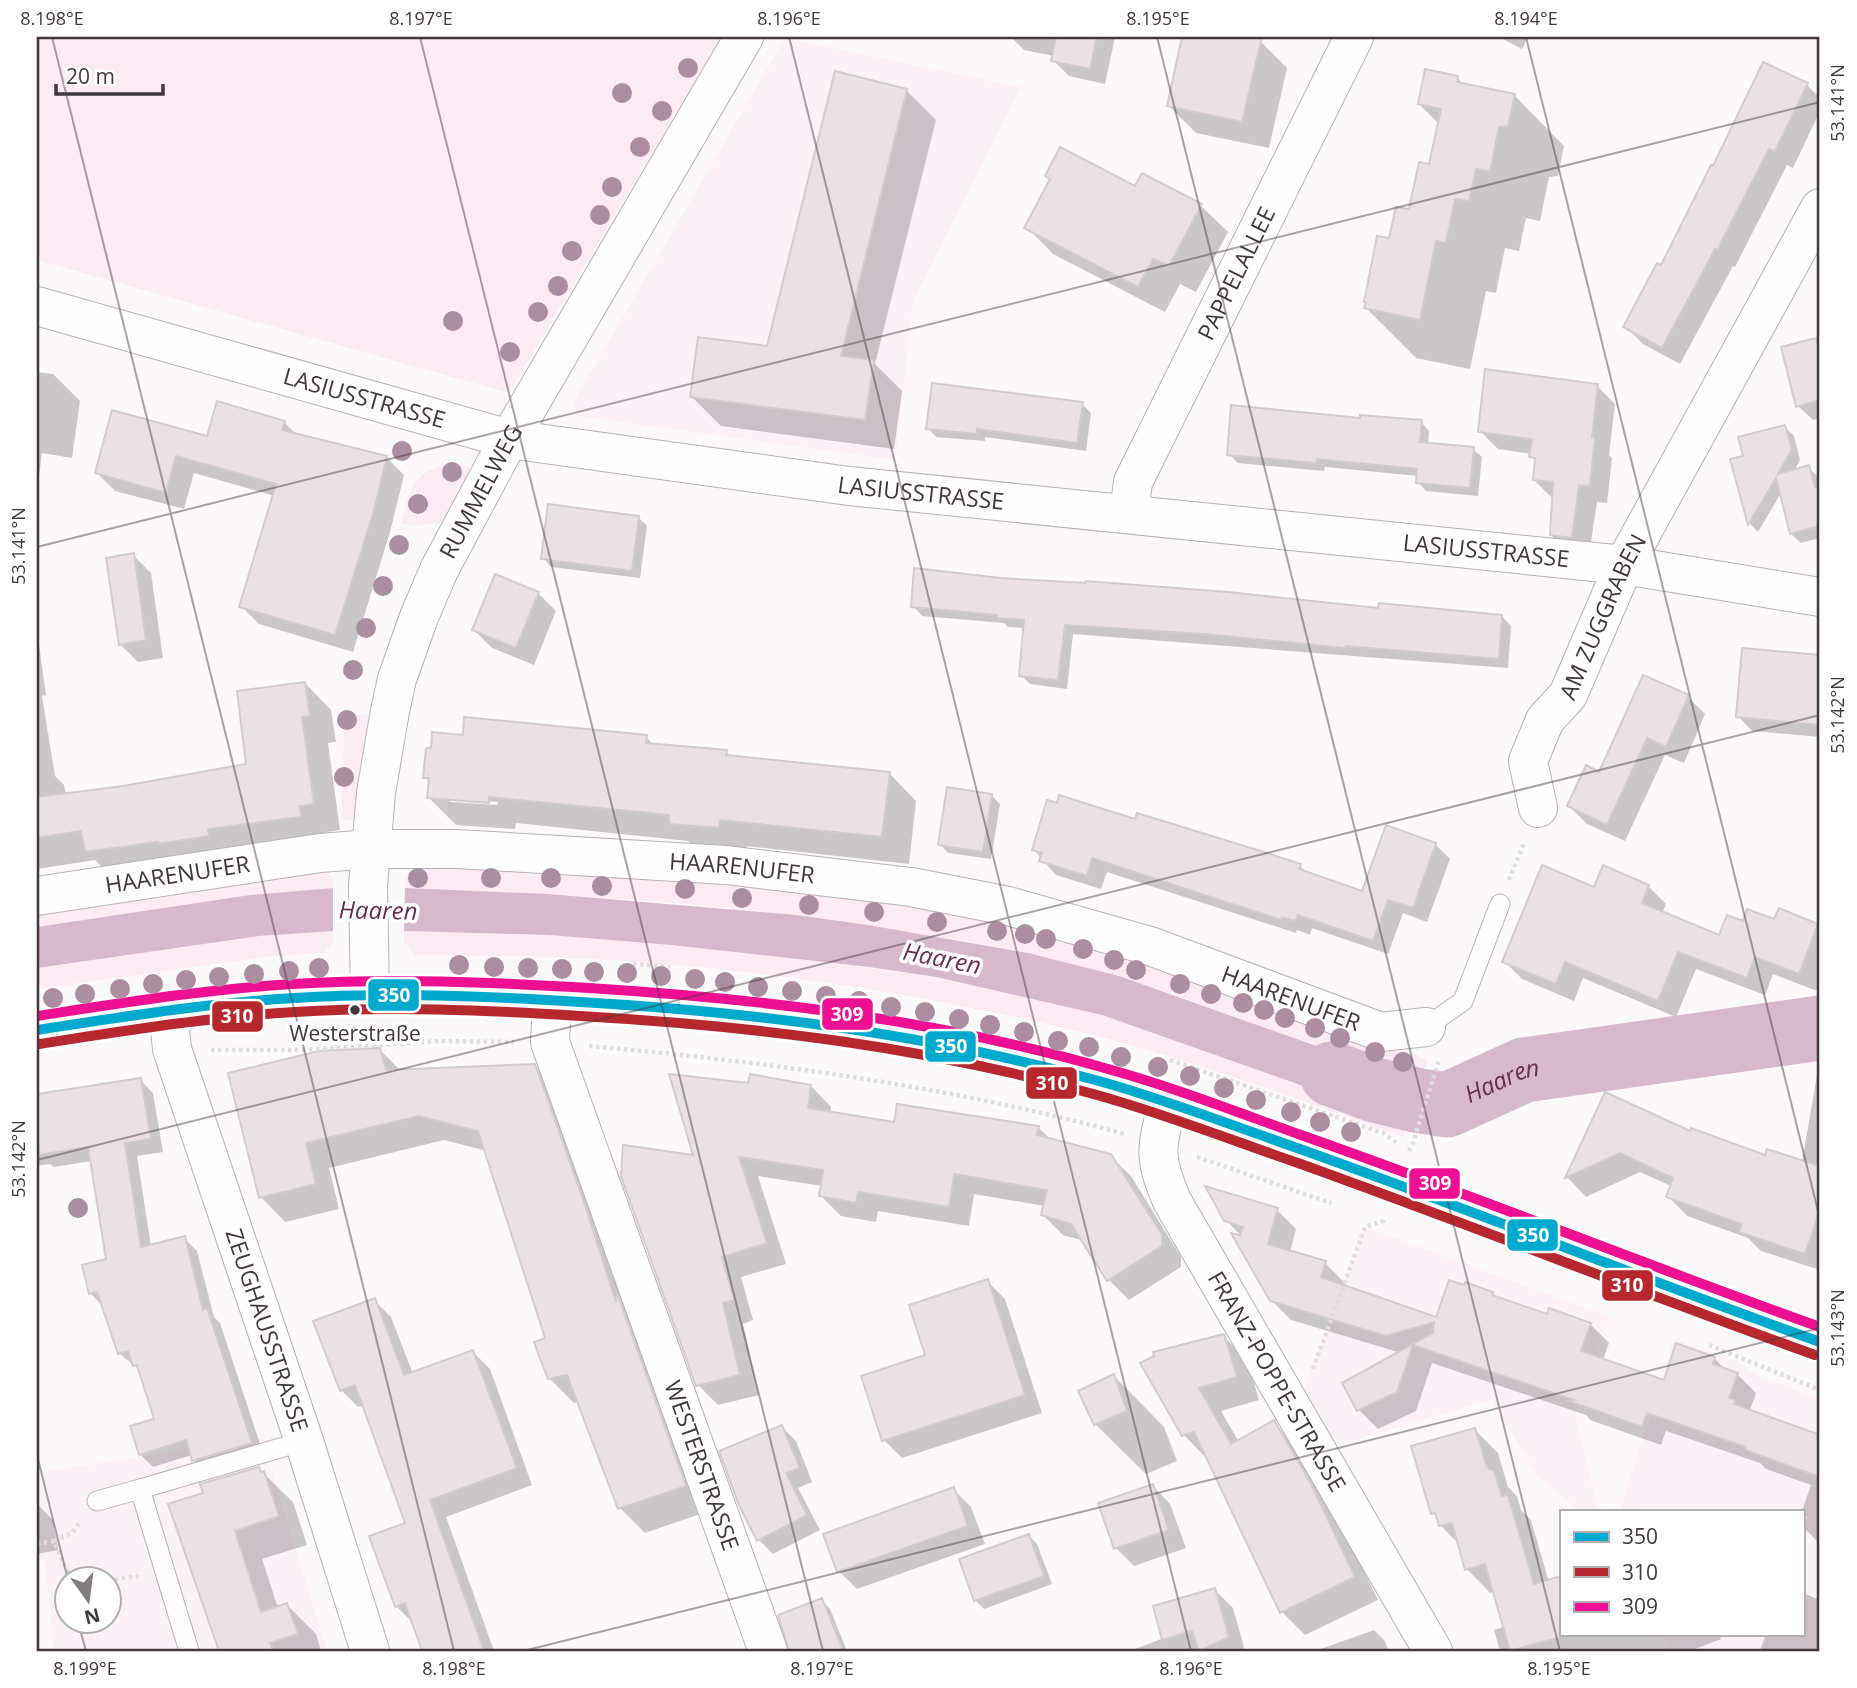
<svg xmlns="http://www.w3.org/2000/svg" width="1857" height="1688" font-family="'Open Sans',sans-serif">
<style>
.built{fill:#fdf0f7;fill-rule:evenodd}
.green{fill:#fdebf4}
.water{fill:#d8b9cb}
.pier{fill:#fcf9fa}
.shadow{fill:#0003;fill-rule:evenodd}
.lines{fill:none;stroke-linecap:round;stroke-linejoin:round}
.river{stroke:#d8b9cb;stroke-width:65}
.building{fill:#eae1e5;stroke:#d2cccf;stroke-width:2}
.lane-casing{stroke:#b8b2b5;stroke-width:21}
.street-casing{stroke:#b8b2b5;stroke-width:40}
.secondary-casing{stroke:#b8b2b5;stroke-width:40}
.path{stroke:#dfdede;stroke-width:4.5;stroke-dasharray:3.5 3.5;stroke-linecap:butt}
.lane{stroke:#fffefe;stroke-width:19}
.street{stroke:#fffefe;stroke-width:38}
.secondary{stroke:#fffefe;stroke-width:38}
.bus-1-casing{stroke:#fff;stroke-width:16}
.bus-2-casing{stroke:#fff;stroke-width:16}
.bus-3-casing{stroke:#fff;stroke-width:16}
.bus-1{stroke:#00a9ce;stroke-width:10}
.bus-2{stroke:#b7282e;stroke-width:10}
.bus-3{stroke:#ee0f93;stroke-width:10}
.tree{fill:#ad8da0}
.ticks{fill:none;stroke:#42383d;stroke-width:2;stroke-opacity:0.45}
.bus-dot{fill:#42383d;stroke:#fff;stroke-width:2.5}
.labels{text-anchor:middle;stroke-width:7;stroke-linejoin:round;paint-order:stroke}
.bus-label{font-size:21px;fill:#42383d;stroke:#fff}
.street-label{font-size:23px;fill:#42383d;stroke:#fff}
.water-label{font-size:24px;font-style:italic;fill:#683153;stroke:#fff}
.line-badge{stroke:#fff;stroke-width:2.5}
.badge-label{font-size:19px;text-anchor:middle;font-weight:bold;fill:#fff}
.neatline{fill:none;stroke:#42383d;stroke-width:2.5}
.ticks-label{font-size:18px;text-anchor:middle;fill:#42383d}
</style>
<rect width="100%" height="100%" fill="#fcf9fa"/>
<g class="built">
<polygon points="785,38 1021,87 913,301 895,460 577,416 573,403"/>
<polygon points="1365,1227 1610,1317 1575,1415 1598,1511 1579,1511 1537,1475 1492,1399 1316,1452 1295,1415"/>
<polygon points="1674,1339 1738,1362 1757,1375 1820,1399 1820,1651 1669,1651 1659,1634 1803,1634 1803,1511 1620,1511"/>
<path d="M261,1438l66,213h-273l-9,-91h-8v-87zM66,1580h42v42h-42z"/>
</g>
<g class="green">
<polygon points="37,37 721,37 509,393 37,260"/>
<path d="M444,465l25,1 2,4 -27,53 -32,3 -11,-3c10,-31 8,-48 43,-58z"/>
<polygon points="372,713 356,820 341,820 345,718"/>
<path d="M421,857l129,8 393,40 315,90 170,65 -6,20c-81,-21 -157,-53 -235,-81 -49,-17 -107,-33 -158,-46 -34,-8 -69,-12 -104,-18 -172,-31 -346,-40 -520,-47v-9z"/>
<polygon points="322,864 333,879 333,888 250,895 37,927 37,906"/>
<polygon points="333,931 333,941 324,953 264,957 37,989 37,968 259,936"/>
<path d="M404,931l145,4 122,10 122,13 143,19 166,38 272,96 35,9 -6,17c-101,-36 -202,-74 -306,-101 -146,-36 -295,-61 -444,-73 -79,-7 -159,-7 -238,-8l-11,-14z"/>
</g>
<polygon class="water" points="333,888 405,888 548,894 796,915 868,925 1028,953 1119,976 1381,1069 1422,1080 1409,1120 1374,1111 1102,1015 936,977 869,967 671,945 549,935 404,931 333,931 259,936 37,968 37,927 250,895"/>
<polygon class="pier" points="333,885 405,885 404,934 333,935"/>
<g class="shadow">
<polygon points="1011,37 1115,37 1105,84 1069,76 1053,60 1054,56 1024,50"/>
<polygon points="1184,37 1241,37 1260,41 1287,68 1269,148 1196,133 1169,106"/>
<polygon points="1499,37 1528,37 1522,49"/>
<polygon points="836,74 907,91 936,120 875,364 902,391 894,449 721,426 692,397 768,348"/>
<polygon points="1457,78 1465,85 1514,95 1564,146 1558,176 1549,177 1540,221 1526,218 1519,251 1505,248 1496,293 1486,291 1470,369 1416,358 1366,308 1391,240 1410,211 1430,166 1439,124 1419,104"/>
<polygon points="1807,85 1820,98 1820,111 1793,168 1787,165 1735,267 1733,266 1680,364 1643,344 1625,326 1661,267"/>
<polygon points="1135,188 1201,206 1228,232 1196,292 1180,284 1165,312 1053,254 1027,227"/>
<polygon points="1820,339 1820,418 1813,420 1798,406 1783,349"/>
<polygon points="37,372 53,374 80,401 72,458 42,453 37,491"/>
<polygon points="1597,386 1615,404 1609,455 1612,458 1607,503 1597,502 1589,555 1569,553 1551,535 1552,498 1534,480 1536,461 1531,454 1498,449 1480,431"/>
<polygon points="1082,404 1091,413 1086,451 985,437 985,441 936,437 928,428"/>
<polygon points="1362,420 1421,422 1429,431 1428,445 1473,449 1482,457 1478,496 1426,491 1418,482 1418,476 1325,467 1324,471 1238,463 1229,454"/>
<polygon points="284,422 297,435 386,457 404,475 390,532 353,652 259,624 241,606 275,496 194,473 184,509 115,491 97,473 208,438"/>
<polygon points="1785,427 1794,436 1800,460 1794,471 1808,467 1818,477 1820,485 1820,538 1801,543 1791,534 1781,493 1758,532 1750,524 1733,460 1745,457"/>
<polygon points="638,517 647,526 640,578 551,567 543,558"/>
<polygon points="133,555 151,573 163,658 138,662 120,644"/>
<polygon points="1001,579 1380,609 1502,616 1511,626 1508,668 1073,634 1067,689 1030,684 1021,675 1025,628 1008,627 1004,623 922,616 913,606"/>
<polygon points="538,593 556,611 534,665 492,648 474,630"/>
<polygon points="37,630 46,695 42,696 55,776 64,785 66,795 123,788 248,766 305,683 331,710 336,742 328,743 340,830 326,832 327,843 113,878 95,860 37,869"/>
<polygon points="1813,676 1820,677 1820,737 1752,731 1738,716"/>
<polygon points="1688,697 1705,714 1684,763 1665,755 1625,841 1587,824 1569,806 1600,774"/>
<path d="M465,737h181l9,9 71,6 6,5 157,16 27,28 -7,63 -162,-18 -1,9 -48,-5 -10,-9 -172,-18 -1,6 -59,-4 -27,-27 1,-16 -5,-5zM450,798l48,4 -1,3 -47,-3z"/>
<polygon points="992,796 1000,804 991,859 948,853 940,844"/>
<polygon points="1136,821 1300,866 1308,873 1363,893 1435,844 1450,859 1427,922 1403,913 1388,954 1312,928 1310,935 1297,930 1296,933 1107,872 1101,889 1056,875 1034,850"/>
<polygon points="1648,886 1666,904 1662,913 1720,937 1744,923 1775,922 1817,925 1820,928 1820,982 1817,991 1773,974 1765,995 1696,969 1676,1017 1583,978 1574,1001 1522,979 1504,961 1595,889"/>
<polygon points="380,1050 401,1071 534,1066 559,1090 709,1511 645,1533 620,1508 579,1402 574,1403 549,1378 547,1340 487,1151 444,1140 329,1168 339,1209 285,1222 261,1197"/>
<polygon points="1817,1075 1820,1076 1820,1270 1761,1251 1748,1238 1687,1216 1668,1196 1671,1186 1640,1172 1586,1197 1568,1178 1606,1094 1691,1133 1766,1158 1802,1162"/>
<polygon points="140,1080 153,1093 163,1152 137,1156 151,1246 184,1238 197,1251 214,1317 220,1323 264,1456 207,1473 194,1460 192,1455 153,1467 140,1454 156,1420 142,1372 120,1354 104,1307 90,1293 108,1260 92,1161 54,1167 50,1164 37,1166 37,1095"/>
<polygon points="750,1085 811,1086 831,1107 830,1113 895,1124 1038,1127 1051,1140 1110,1156 1131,1176 1181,1257 1181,1267 1129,1300 1109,1280 1084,1241 1063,1235 1043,1215 1045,1206 974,1194 969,1226 878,1211 876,1222 841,1216 821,1196 822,1186 758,1176 786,1264 741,1277 753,1320 743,1324 759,1395 718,1405 698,1385 695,1157"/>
<polygon points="1277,1210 1296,1229 1290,1252 1325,1263 1344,1282 1343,1287 1437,1319 1492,1293 1497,1299 1548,1316 1590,1324 1609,1343 1603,1360 1665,1382 1714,1358 1727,1371 1737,1374 1756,1393 1750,1410 1820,1444 1820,1544 1804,1528 1807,1517 1802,1511 1811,1485 1766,1469 1760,1463 1666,1431 1661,1445 1590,1420 1586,1415 1432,1363 1416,1411 1378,1429 1359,1410 1344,1384 1401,1353 1291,1320 1271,1300 1244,1239 1226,1220"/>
<polygon points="987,1281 1005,1299 1042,1413 902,1458 884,1440 928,1357"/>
<polygon points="374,1300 391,1317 413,1374 473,1352 490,1369 532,1485 446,1517 494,1651 423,1651 414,1624 396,1606 407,1524 364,1405 358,1407 341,1390"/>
<polygon points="1223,1336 1247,1359 1259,1400 1221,1411 1239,1442 1274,1423 1297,1446 1334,1510 1378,1600 1305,1635 1282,1612 1207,1459 1184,1435 1142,1363"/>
<polygon points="1114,1376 1164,1427 1177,1461 1146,1474 1095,1424"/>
<polygon points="782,1427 796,1441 812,1482 798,1488 820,1530 773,1554 759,1540"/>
<polygon points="1475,1430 1498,1453 1508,1487 1517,1496 1521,1510 1531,1520 1549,1582 1561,1578 1561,1634 1719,1634 1721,1639 1690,1651 1500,1651 1494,1630 1504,1627 1494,1591 1490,1593 1467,1569 1460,1545 1441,1526 1439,1519 1433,1513"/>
<polygon points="259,1469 293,1502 307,1545 262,1559 278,1608 287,1605 316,1634 321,1651 221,1651 188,1552 205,1494"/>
<polygon points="1153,1486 1170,1504 1186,1548 1134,1566 1116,1548"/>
<polygon points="953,1489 971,1507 985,1544 857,1589 839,1571"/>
<polygon points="37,1504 53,1520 58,1550 37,1554"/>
<polygon points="1029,1536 1037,1544 1052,1584 984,1609 975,1600"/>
<polygon points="1215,1590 1233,1608 1245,1651 1130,1651 1164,1638"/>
<polygon points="1803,1593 1820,1600 1820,1651 1760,1651 1766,1634 1803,1634"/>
<polygon points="822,1600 830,1609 847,1651 791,1651 790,1643"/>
<polygon points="1374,1630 1385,1641 1389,1651 1315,1651"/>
</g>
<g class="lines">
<path class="river" id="s1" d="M1332,1074l43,16 40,10 32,5 77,-35 296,-42"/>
</g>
<g class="building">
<polygon points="1056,37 1097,37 1090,69 1051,61"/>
<polygon points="1182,37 1262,37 1242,122 1167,106"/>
<polygon points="1763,62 1808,83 1775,151 1769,149 1717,250 1715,249 1662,348 1623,327 1657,263 1661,265 1711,165 1713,166"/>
<polygon points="1425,69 1458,76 1457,82 1515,94 1508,126 1499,127 1490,172 1476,169 1469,201 1455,199 1446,243 1436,241 1420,320 1364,308 1366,303 1364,302 1377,236 1389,238 1396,207 1409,209 1419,162 1429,164 1441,109 1418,104"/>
<polygon points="835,71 907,89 841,356 874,360 865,420 690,397 698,337 767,346"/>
<polygon points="1060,147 1135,186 1142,173 1202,204 1169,266 1153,259 1138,287 1024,228 1050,179 1045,176"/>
<polygon points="1816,338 1820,354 1820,400 1796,407 1781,347"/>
<polygon points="1485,369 1598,384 1592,437 1595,438 1590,486 1579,485 1572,538 1550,535 1553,482 1533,480 1535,458 1529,457 1532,439 1478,432"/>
<polygon points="932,383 1083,402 1077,443 977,429 977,434 926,429"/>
<polygon points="217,401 285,421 282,430 387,456 373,514 335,635 239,607 276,484 176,456 166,493 95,473 112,410 207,436"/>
<polygon points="1231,405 1360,418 1360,415 1422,420 1420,442 1474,447 1470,488 1416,483 1417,469 1317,459 1316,463 1227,455"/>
<polygon points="1785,425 1792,450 1778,474 1809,465 1815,487 1820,486 1820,526 1790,534 1776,478 1748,525 1730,459 1743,456 1738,437"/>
<polygon points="548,504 639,516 632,571 541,559"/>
<polygon points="134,553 146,640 119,645 106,558"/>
<polygon points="914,568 1001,578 1085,583 1086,581 1228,592 1378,608 1379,603 1502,615 1499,659 1346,646 1345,648 1204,634 1065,625 1058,680 1019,676 1024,620 997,618 997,615 911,607"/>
<polygon points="495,574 539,592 516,648 472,630"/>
<polygon points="1742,648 1820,655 1820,725 1736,717"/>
<polygon points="1643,675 1689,695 1666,747 1647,738 1607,825 1567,806 1586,765 1599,772"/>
<polygon points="305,682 310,716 302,717 314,804 300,806 301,817 208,829 209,836 158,844 158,842 85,852 81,831 37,838 37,797 123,786 246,764 237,691"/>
<polygon points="464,717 647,735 646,743 727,750 726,755 890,772 882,837 720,820 719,828 669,824 669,815 489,797 489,803 427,798 429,778 423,778 426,748 431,748 432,732 463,735"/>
<polygon points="947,787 992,794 983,852 938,845"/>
<polygon points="1059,795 1135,819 1137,813 1264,852 1301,864 1299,869 1362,891 1386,825 1436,843 1413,908 1388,900 1373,941 1298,915 1295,921 1282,917 1281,920 1092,858 1087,876 1039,861 1042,853 1032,850 1047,800 1057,803"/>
<polygon points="1542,865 1594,887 1603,865 1649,885 1642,903 1719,935 1727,915 1743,921 1747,909 1774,919 1779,908 1818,924 1799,974 1755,957 1747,978 1678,952 1658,1001 1565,962 1556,984 1502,962"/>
<polygon points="380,1048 386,1070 535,1064 584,1202 616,1302 617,1293 686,1486 618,1509 567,1375 548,1379 534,1342 545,1338 478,1131 419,1116 306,1143 316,1184 259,1198 228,1073 319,1051"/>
<polygon points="669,1074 748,1083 750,1074 811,1085 808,1108 894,1122 897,1104 1039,1126 1037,1135 1111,1154 1162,1235 1162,1246 1107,1281 1071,1224 1041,1215 1047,1190 954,1174 949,1207 858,1192 856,1203 819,1196 823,1170 739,1157 767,1243 722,1257 734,1300 723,1303 740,1375 696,1386 621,1176 623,1145 693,1155"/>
<polygon points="141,1078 151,1139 125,1143 141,1247 185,1236 203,1310 207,1308 252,1443 192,1461 186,1440 139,1455 130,1426 154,1419 137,1365 133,1366 128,1351 118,1354 97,1292 89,1294 82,1265 106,1259 88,1147 39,1155 37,1140 37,1094"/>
<polygon points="1605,1092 1690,1131 1691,1128 1765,1155 1767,1149 1820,1166 1820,1210 1805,1254 1739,1232 1742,1224 1666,1197 1673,1178 1620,1153 1565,1178"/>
<polygon points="1205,1186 1278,1208 1268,1244 1326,1261 1321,1277 1436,1317 1449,1280 1464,1285 1465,1282 1493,1292 1492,1295 1547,1314 1549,1308 1591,1323 1581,1351 1664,1380 1676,1343 1715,1357 1713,1364 1738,1373 1729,1398 1736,1400 1734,1404 1820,1435 1820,1477 1745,1450 1746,1447 1647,1413 1642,1427 1569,1401 1574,1400 1413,1345 1397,1392 1357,1411 1342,1383 1433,1333 1434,1322 1386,1336 1270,1301 1231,1233 1240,1235 1243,1227 1224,1221"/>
<polygon points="988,1279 1025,1395 882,1441 861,1376 925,1355 909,1305"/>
<polygon points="375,1298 404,1375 473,1350 517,1468 430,1500 484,1651 422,1651 405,1603 395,1607 369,1536 405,1523 355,1385 340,1391 313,1321"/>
<polygon points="1224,1334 1237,1377 1199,1388 1231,1444 1274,1420 1311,1484 1355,1577 1280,1613 1194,1432 1182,1436 1140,1363 1154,1356 1153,1352"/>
<polygon points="1114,1374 1127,1411 1094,1425 1078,1391"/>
<polygon points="782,1425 800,1468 786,1473 807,1515 757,1541 739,1505 719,1451"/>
<polygon points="1475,1428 1487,1467 1494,1471 1502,1496 1508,1495 1534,1584 1561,1576 1561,1637 1510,1651 1485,1564 1465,1570 1452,1523 1439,1526 1435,1513 1431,1514 1411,1446"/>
<polygon points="259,1467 261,1472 264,1471 279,1516 235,1531 261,1612 287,1603 298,1634 270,1643 273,1651 219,1651 168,1504 203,1493 200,1484"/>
<polygon points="1153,1484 1169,1530 1114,1549 1098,1503"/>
<polygon points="954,1487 968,1526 837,1572 823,1534"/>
<polygon points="1029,1534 1044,1576 974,1601 959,1559"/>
<polygon points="1215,1588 1229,1637 1199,1651 1192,1631 1162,1640 1153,1606"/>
<polygon points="822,1598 843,1651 789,1651 778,1615"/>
</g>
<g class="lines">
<defs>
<g id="lane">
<polyline points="1426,1027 1463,1001 1500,904"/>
<polyline points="97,1501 140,1489"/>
<polyline points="189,1651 140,1489 304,1441"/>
</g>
<g id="street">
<path id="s2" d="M37,306l472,133 340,47 775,79 196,32"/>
<path id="s3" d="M1129,513l4,-31 221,-445"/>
<path id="s4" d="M1538,808l-10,-47 17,-41 23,-25 56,-130 196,-357"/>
<path id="s5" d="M37,896l283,-43 51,-4h86l269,16 185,22 97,19 142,40 231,86 45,-5"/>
<path id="s6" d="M370,996l-2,-111 8,-92 14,-82 7,-32 22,-62 20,-47 70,-131 235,-402"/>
<path id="s7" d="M552,1000l-2,42 218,609"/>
<path id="s8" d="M168,1010l4,39 132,392 66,210"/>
<path id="s9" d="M1168,1103c-12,46 -15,52 4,98l261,450"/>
</g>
<path id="secondary" d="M37,1030c85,-13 170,-26 256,-32 86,-5 173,-2 259,2 178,9 357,31 530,76 65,17 129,42 192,64 184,64 363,138 546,202"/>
</defs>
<use href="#lane" class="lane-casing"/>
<use href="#street" class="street-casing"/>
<use href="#secondary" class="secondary-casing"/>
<g class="path">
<polyline points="1509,880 1524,843"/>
<polyline points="633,964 670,967"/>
<path d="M589,1046c180,16 360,40 536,88"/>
<polyline points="211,1050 303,1050 440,1041 514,1042"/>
<polyline points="1170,1060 1383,1133 1397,1143"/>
<polyline points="1409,1151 1413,1143 1439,1060"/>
<polyline points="1197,1157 1331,1203"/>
<polyline points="1709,1345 1820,1390"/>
<polyline points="1313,1369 1365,1227 1383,1221 1384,1218"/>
<polyline points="54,1541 72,1533 81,1521"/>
<polyline points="37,1544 54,1541 66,1569 75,1580"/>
<polyline points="108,1580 139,1576"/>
</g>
<use href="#lane" class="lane"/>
<use href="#street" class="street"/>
<use href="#secondary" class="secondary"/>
<defs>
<path id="bus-1" d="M37,1030c85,-13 171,-27 257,-32 95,-6 191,-2 286,4 174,10 350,32 519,79 68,19 135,45 201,68 174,62 346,131 520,193"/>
<path id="bus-2" d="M39,1044c85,-13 170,-27 256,-32 94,-6 190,-2 285,4 174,10 349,31 517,79 68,19 134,45 201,68 173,62 344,130 517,192"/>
<path id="bus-3" d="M37,1016c85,-13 170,-27 256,-32 99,-6 198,-2 296,4 174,11 351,32 519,81 65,18 129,43 193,66 174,61 345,130 519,192"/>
</defs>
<use href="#bus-1" class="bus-1-casing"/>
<use href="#bus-2" class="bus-2-casing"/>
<use href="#bus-3" class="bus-3-casing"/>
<use href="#bus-1" class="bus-1"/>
<use href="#bus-2" class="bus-2"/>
<use href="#bus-3" class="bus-3"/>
</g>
<g class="tree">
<circle cx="688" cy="68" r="10"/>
<circle cx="622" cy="93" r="10"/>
<circle cx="662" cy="111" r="10"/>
<circle cx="640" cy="147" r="10"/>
<circle cx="612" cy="187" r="10"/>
<circle cx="600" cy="215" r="10"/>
<circle cx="572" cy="251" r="10"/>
<circle cx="558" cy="286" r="10"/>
<circle cx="538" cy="312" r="10"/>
<circle cx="453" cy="321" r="10"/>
<circle cx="510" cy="352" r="10"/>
<circle cx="402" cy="451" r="10"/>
<circle cx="452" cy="472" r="10"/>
<circle cx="418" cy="504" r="10"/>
<circle cx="399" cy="545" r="10"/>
<circle cx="383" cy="586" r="10"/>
<circle cx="366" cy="628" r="10"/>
<circle cx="353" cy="670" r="10"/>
<circle cx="347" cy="720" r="10"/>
<circle cx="344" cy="777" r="10"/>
<circle cx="418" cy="878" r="10"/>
<circle cx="491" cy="878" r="10"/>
<circle cx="551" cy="878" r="10"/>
<circle cx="602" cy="886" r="10"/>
<circle cx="685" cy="889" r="10"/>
<circle cx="742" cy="898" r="10"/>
<circle cx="809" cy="905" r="10"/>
<circle cx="874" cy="912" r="10"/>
<circle cx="937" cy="922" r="10"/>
<circle cx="997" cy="931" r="10"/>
<circle cx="1025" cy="934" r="10"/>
<circle cx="1046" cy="939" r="10"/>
<circle cx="1083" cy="949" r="10"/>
<circle cx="1114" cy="960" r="10"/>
<circle cx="459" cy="965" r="10"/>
<circle cx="494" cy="967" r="10"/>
<circle cx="319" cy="968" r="10"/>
<circle cx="528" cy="968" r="10"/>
<circle cx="562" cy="969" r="10"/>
<circle cx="1136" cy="970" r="10"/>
<circle cx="289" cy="971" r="10"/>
<circle cx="594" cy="972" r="10"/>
<circle cx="627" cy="973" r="10"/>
<circle cx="254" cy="974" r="10"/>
<circle cx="661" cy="976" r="10"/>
<circle cx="219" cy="977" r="10"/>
<circle cx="695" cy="979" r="10"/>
<circle cx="186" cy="980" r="10"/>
<circle cx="725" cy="982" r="10"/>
<circle cx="153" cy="984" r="10"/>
<circle cx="1180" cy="984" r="10"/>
<circle cx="758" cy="987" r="10"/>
<circle cx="120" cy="989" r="10"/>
<circle cx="792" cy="991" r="10"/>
<circle cx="85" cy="994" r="10"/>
<circle cx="1211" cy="994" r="10"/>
<circle cx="826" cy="996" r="10"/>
<circle cx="53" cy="998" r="10"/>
<circle cx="859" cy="1001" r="10"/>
<circle cx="1243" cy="1003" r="10"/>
<circle cx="891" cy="1007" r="10"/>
<circle cx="1264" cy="1010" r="10"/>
<circle cx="925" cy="1012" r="10"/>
<circle cx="1285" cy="1018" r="10"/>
<circle cx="959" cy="1019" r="10"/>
<circle cx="990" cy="1025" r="10"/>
<circle cx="1315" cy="1028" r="10"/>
<circle cx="1024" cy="1032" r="10"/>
<circle cx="1340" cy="1038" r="10"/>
<circle cx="1058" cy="1041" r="10"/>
<circle cx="1089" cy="1047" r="10"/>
<circle cx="1375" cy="1052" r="10"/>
<circle cx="1121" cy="1057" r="10"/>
<circle cx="1403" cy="1062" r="10"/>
<circle cx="1158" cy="1067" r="10"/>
<circle cx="1190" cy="1076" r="10"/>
<circle cx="1224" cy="1088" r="10"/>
<circle cx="1256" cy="1100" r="10"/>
<circle cx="1291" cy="1112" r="10"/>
<circle cx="1320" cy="1122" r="10"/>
<circle cx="1351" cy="1132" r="10"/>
<circle cx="78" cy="1208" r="10"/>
</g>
<path class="ticks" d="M52,37l402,1614M420,37l403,1614M789,37l402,1614M1157,37l403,1614M1526,37l294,1182M37,547l1783,-445M37,1160l1783,-445M37,1455l31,125M78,1622l8,29M523,1651l1297,-323"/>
<circle class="bus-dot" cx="355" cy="1010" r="6"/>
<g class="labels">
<g class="bus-label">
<text x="355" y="1041">Westerstraße</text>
</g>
<g class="street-label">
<text dy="8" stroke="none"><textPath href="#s3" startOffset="264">PAPPELALLEE</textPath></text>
<text dy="8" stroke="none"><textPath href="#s2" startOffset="340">LASIUSSTRASSE</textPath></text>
<text dy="8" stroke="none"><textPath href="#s6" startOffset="525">RUMMELWEG</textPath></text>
<text dy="8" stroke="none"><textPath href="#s2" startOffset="906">LASIUSSTRASSE</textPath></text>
<text dy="8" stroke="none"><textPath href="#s2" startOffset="1474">LASIUSSTRASSE</textPath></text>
<text dy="8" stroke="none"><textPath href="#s4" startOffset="212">AM ZUGGRABEN</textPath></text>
<text dy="8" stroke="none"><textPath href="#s5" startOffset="709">HAARENUFER</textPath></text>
<text dy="8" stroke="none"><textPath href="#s5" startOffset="142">HAARENUFER</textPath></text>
<text dy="8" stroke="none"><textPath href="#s5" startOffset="1276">HAARENUFER</textPath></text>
<text dy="8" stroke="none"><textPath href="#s8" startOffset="336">ZEUGHAUSSTRASSE</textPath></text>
<text dy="8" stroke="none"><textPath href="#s9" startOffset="310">FRANZ-POPPE-STRASSE</textPath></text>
<text dy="8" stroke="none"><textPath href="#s7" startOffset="492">WESTERSTRASSE</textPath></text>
</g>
<g class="water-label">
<text transform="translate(378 911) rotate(1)" y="8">Haaren</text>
<text transform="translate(942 959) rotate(11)" y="8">Haaren</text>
<text dy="8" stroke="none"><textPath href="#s1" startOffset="180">Haaren</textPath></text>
</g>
</g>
<g class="line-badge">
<rect x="367" y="978" width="53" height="34" rx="7" fill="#00a9ce"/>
<rect x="821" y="997" width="53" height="34" rx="7" fill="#ee0f93"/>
<rect x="211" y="1000" width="53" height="33" rx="7" fill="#b7282e"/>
<rect x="924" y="1030" width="53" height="33" rx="7" fill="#00a9ce"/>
<rect x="1025" y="1066" width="53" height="34" rx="7" fill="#b7282e"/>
<rect x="1408" y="1167" width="53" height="33" rx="7" fill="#ee0f93"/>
<rect x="1506" y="1218" width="53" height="34" rx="7" fill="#00a9ce"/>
<rect x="1601" y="1269" width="53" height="33" rx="7" fill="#b7282e"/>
</g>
<g class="badge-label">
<text x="394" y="1002">350</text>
<text x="847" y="1021">309</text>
<text x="237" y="1023">310</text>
<text x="951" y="1053">350</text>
<text x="1052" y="1090">310</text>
<text x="1435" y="1190">309</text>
<text x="1533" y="1242">350</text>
<text x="1627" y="1292">310</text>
</g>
<rect width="1857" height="1688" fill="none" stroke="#ffffff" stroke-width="77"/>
<rect x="1560" y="1510" width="245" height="126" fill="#ffffff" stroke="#b3afb1" stroke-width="2"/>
<rect x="1574" y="1532" width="35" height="10" fill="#00a9ce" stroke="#b3afb1" stroke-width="2"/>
<text x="1622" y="1544" font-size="21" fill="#42383d">350</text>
<rect x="1574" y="1567" width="35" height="10" fill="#b7282e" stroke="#b3afb1" stroke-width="2"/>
<text x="1622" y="1580" font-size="21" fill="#42383d">310</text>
<rect x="1574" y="1602" width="35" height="10" fill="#ee0f93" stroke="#b3afb1" stroke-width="2"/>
<text x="1622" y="1614" font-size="21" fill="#42383d">309</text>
<g transform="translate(88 1600) rotate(166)"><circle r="33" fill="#ffffff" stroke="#b3afb1" stroke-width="2"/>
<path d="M0-5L12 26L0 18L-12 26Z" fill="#837c7f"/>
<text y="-10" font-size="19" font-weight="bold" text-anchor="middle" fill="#42383d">N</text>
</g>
<path d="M56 84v10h107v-10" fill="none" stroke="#42383d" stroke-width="3.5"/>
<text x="66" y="84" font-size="21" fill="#42383d" stroke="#ffffff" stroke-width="5" paint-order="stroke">20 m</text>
<rect x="38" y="38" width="1780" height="1612" class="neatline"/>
<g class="ticks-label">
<text x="52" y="25">8.198°E</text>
<text x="421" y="25">8.197°E</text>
<text x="789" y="25">8.196°E</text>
<text x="1158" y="25">8.195°E</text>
<text x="1526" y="25">8.194°E</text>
<text transform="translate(1838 103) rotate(-90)" y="6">53.141°N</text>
<text transform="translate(19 546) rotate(-90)" y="6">53.141°N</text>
<text transform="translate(1838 715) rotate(-90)" y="6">53.142°N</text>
<text transform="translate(19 1159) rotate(-90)" y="6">53.142°N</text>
<text transform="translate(1838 1328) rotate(-90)" y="6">53.143°N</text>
<text x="85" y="1675">8.199°E</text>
<text x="454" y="1675">8.198°E</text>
<text x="822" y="1675">8.197°E</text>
<text x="1191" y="1675">8.196°E</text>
<text x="1559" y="1675">8.195°E</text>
</g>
</svg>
